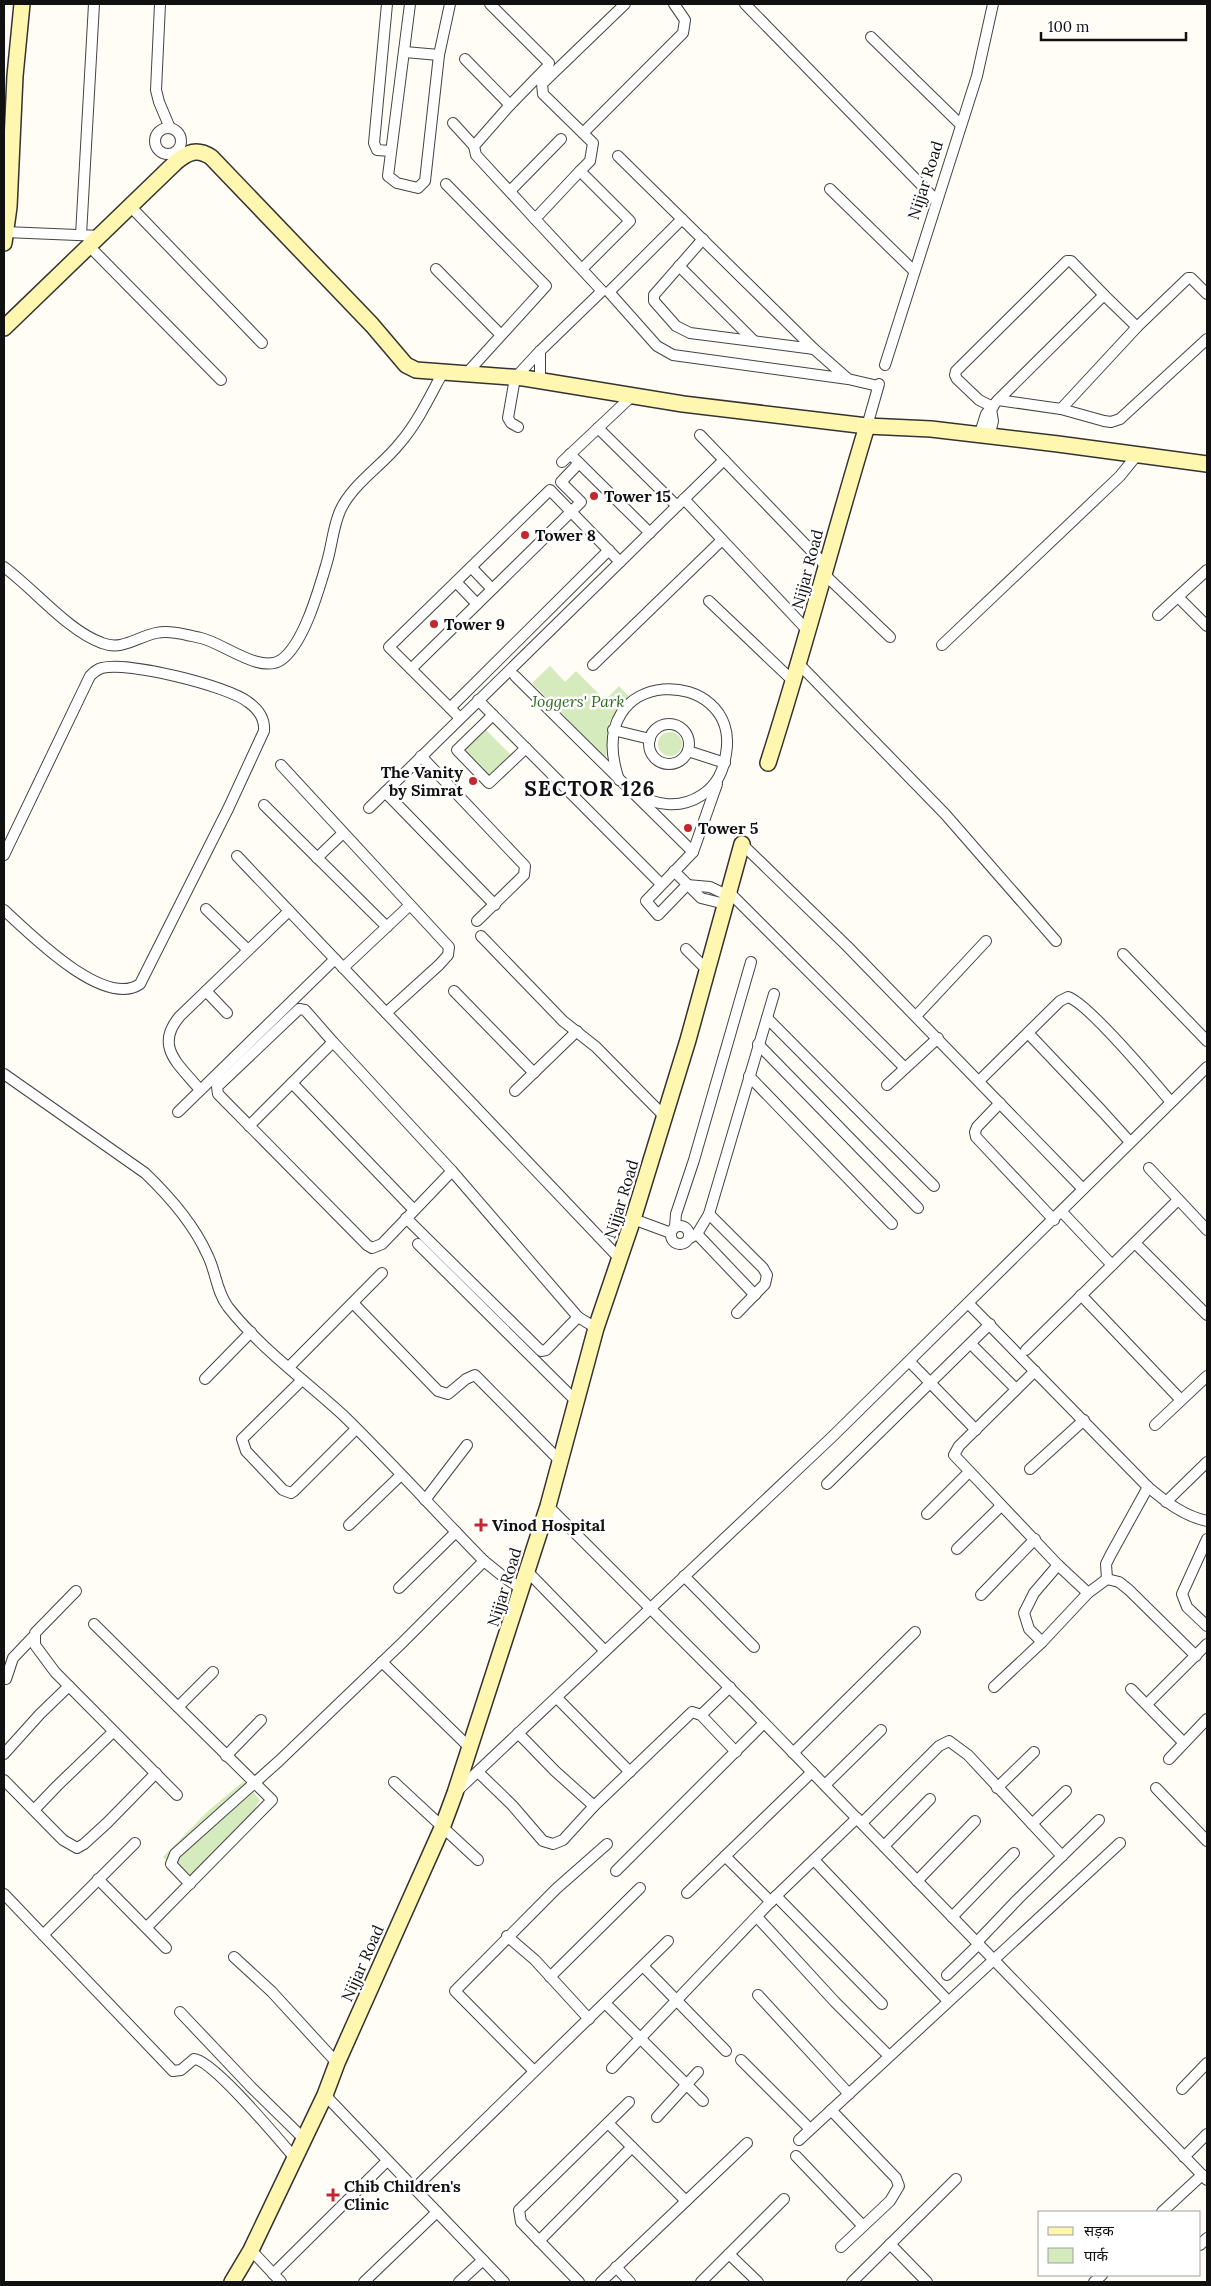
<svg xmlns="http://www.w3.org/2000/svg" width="1211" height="2286" font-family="Lora,'Noto Sans Devanagari',serif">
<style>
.green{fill:#d5ebbd}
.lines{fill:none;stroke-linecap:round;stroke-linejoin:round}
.street-casing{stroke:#444;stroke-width:12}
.secondary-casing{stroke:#333;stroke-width:18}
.street{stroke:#fff;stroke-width:10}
.secondary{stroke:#fff6b0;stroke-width:15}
.poi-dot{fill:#c4262e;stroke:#fff;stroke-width:2}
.labels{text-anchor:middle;stroke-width:5;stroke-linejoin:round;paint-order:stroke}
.street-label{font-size:16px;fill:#111;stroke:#fff}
.poi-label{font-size:16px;font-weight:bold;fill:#111;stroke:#fff;text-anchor:start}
.park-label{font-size:16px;font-style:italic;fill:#2f6b1f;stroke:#fff}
.district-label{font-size:21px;font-weight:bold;letter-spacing:1px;fill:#111;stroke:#fff}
</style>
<rect width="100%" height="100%" fill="#fffdf5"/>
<g class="green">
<polygon points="550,666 565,682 576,671 605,700 619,686 632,700 609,723 606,758 532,683"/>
<polygon points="482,726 515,759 489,783 457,750"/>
<circle cx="670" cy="744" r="12"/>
<polygon points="244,1781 260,1800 249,1818 186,1881 163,1857 209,1810"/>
</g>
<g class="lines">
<defs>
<g id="street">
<polyline points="160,4 156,90 159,102 170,128"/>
<polyline points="387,4 374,143 377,150 391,151"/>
<polyline points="410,4 388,176 397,183 418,188 425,181 439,55 450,4"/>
<polyline points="490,4 549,63 548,66 510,105 474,146 476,155 535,219"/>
<polyline points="745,4 937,201"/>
<polyline points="871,37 961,125"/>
<polyline points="405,52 439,55"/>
<polyline points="465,59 510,105"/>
<polyline points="453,123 474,146"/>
<circle cx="168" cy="141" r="13"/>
<polyline points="583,133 683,33 685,20 674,4"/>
<polyline points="618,156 682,219"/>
<polyline points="580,171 590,161 593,143 543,94 542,84 625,4"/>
<polyline points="446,184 546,286 466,374"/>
<polyline points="830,189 914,271"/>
<polyline points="510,191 561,139"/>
<polyline points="131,207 262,343"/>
<polyline points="5,232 101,236"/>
<polyline points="81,235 94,4"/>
<polyline points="703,239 654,295 654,301 676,326 690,333 814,349"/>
<polyline points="90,247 221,380"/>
<polyline points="679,266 754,341"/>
<polyline points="436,269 500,334"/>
<polyline points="1137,327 1188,278 1191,278 1207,294"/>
<polyline points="540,351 540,381"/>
<polyline points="885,365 977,76 993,4"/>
<polyline points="848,379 814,349 682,219 609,292 657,346 673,355 848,379 878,386"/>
<polyline points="993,407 979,400 957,379 955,375 956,371 1067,261 1071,261 1104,295"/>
<polyline points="1061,409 1104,421 1111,422 1120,419 1207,339"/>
<polyline points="867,426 879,384"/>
<polyline points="518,427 511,423 508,418 515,378 540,351 602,291 535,219 580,171 630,221 582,269"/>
<polyline points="598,428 677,506"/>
<polyline points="700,435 825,565"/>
<polyline points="979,436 986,414 998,400 1104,295 1137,327 1061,409 998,400"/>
<polyline points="989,437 993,421 991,409"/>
<polyline points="570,454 650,533"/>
<polyline points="562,462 632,396"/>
<polyline points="684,499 808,631"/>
<path d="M4,567c30,22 64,64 98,76 20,8 35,-6 54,-10 14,-3 31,2 45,5 22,5 59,36 80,22 23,-16 38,-71 46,-98 5,-17 6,-35 13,-51 12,-27 42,-45 60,-68 18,-21 30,-47 43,-71"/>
<polyline points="471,567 492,589"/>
<polyline points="823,573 890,637"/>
<polyline points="456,582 477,604"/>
<polyline points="1178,597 1207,626"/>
<polyline points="709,601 794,682"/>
<polyline points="1158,615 1207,570"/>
<polyline points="942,645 1120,476 1137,455"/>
<polyline points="799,664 945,814 1056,941"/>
<polyline points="593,665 722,540"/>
<polyline points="411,669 581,502 561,482 579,463"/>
<polyline points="515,676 693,852"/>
<polyline points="478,700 661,884"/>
<polyline points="450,708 609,550"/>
<polyline points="493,715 457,750 489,783 526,748"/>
<polyline points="460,718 389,647 550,490 620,562"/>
<circle cx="669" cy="744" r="20"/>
<polyline points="613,730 650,739"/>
<polyline points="688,751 725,763"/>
<polyline points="421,756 525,866 524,875 477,921"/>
<polyline points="281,765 449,947 448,955 439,965 386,1013"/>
<path d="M619,780c-40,-118 123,-115 107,-26 -3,18 -9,31 -24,41 -23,15 -46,10 -69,-2"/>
<polyline points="717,784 693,852 646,901 658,915 687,885 710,887 727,895"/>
<polyline points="385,792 495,905"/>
<polyline points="264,805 387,927"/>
<polyline points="369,808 724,460"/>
<polyline points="742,844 847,946 1083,1189"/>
<path d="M4,855l86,-179c4,-4 7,-7 12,-8 25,-7 126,18 146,34 10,7 17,17 16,29l-36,78 -88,175c-36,25 -111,-51 -136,-74"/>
<polyline points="237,856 620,1259"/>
<polyline points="317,858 343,833"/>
<polyline points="674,871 701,898 725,904"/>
<polyline points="728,891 905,1068"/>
<polyline points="206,909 248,950"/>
<polyline points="481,936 563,1021 596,1047 664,1116"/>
<polyline points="686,949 707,970"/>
<polyline points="1123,954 1207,1041"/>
<polyline points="343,968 410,905"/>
<polyline points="206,991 227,1013"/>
<polyline points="454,991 534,1073"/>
<polyline points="916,1016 986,941"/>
<polyline points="767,1018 934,1186"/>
<polyline points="1028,1033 1102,1111 1130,1142"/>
<polyline points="333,1042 305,1010 299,1009 217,1087 218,1094 367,1245 372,1248 382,1244 452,1171"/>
<polyline points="758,1044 918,1208"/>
<path d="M4,1074l141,99c24,23 48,50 62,81 9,17 9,37 21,53 33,42 77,73 116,109 48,47 93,97 140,145l21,17 17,11"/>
<polyline points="749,1076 892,1224"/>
<path d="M979,1081l81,-80 8,-4c20,6 86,85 103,105"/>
<polyline points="292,1083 414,1210"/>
<polyline points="887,1085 938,1038"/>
<path d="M200,1090c-20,-25 -47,-43 -20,-74l109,-105"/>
<polyline points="515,1091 577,1031"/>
<polyline points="1000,1103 977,1127 975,1132 976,1137 1054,1220"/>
<polyline points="178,1112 335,959"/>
<polyline points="249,1126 333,1042 452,1171 578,1317 596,1328"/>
<polyline points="1149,1168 1207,1230"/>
<polyline points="1062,1212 1112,1265"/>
<polyline points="709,1214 763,1268 767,1275 765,1284 737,1313"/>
<polyline points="406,1218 541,1351 546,1350 578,1317"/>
<polyline points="633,1219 671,1233"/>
<circle cx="680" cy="1235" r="9"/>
<polyline points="675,1227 676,1214 694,1160 751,962"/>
<polyline points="697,1234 755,1295"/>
<polyline points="690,1238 697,1234 709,1214 774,994"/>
<polyline points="1135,1243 1207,1315"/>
<polyline points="418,1244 577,1402"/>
<polyline points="1081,1295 1181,1400"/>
<polyline points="353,1303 438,1391 448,1394 466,1379 475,1375 560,1461"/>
<path d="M969,1304l179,183c18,15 36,29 59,34"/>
<polyline points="971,1344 1016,1389"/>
<polyline points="1026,1350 1178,1200"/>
<polyline points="910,1362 976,1430"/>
<polyline points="289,1367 382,1273"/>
<polyline points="1035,1371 959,1446 954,1455 1058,1565 1088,1593"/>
<polyline points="205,1379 251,1332"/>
<polyline points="302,1380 242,1439 246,1451 283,1490 291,1493 294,1491 356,1429"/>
<polyline points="1155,1425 1207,1376"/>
<polyline points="1030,1469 1084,1420"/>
<polyline points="827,1484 990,1324"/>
<polyline points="425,1500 467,1445"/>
<polyline points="1166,1502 1207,1462"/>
<polyline points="548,1506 746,1704 1207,2180"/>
<polyline points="927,1514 969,1472"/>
<polyline points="349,1525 401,1475"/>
<polyline points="1207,1539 1182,1594 1187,1607 1207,1626"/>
<polyline points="957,1549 1001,1506"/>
<polyline points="527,1571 605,1651"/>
<polyline points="684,1576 754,1647"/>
<polyline points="1107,1579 1106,1564 1111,1554 1148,1487"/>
<polyline points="399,1588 456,1532"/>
<polyline points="76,1591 35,1633 35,1645 55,1672 177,1795"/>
<polyline points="981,1595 1035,1539"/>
<polyline points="94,1624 272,1800 147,1927"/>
<polyline points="1042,1642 1029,1629 1024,1613 1034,1593 1058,1565"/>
<polyline points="382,1662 471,1749"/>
<polyline points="6,1679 13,1658 33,1637"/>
<polyline points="994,1687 1042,1642 1088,1593 1107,1579 1119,1582 1129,1590 1196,1656"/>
<polyline points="1131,1689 1184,1743"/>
<polyline points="557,1698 630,1772"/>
<polyline points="1147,1704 1207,1644"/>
<polyline points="178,1707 213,1672"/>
<polyline points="701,1715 730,1687"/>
<polyline points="518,1733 555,1771 594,1806"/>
<polyline points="793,1753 915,1632"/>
<polyline points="4,1754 40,1714 69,1686"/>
<polyline points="226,1756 261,1720"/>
<polyline points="1169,1759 1207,1719"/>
<polyline points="478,1772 512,1805 543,1841 553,1844 563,1840 594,1806 692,1712 701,1715 736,1752"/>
<polyline points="4,1780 63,1840 77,1848 84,1844 107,1823 156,1773"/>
<polyline points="394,1782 478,1860"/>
<polyline points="825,1785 881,1730"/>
<polyline points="997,1788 1034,1752"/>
<polyline points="1156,1788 1207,1841"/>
<polyline points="456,1792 833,1436 1207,1067"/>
<polyline points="34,1810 57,1786 113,1732"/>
<polyline points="862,1823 939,1746 949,1741 968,1755 1062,1856"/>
<polyline points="1032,1824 1066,1791"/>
<polyline points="884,1846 930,1799"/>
<polyline points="725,1856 771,1902"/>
<polyline points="814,1860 948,2001"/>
<polyline points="616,1871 764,1723"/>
<polyline points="98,1879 166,1948"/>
<polyline points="917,1881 975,1821"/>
<polyline points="190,1884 171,1864 175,1854 279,1761 402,1643 484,1561"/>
<polyline points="687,1893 812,1772"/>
<path d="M4,1894l169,177 8,-1 13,-11c19,1 85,81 100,98"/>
<polyline points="776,1896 882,2004"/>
<polyline points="757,1917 835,2002 889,2056"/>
<polyline points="952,1917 1014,1853"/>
<polyline points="43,1935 135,1843"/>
<polyline points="507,1936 535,1960 589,2019"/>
<polyline points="977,1942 1018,1899 1099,1820"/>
<polyline points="234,1957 272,1992 337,2063"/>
<polyline points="643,1966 726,2051"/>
<polyline points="947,1975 979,1944"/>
<polyline points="550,1977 640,1888"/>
<polyline points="758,1995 849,2094"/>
<polyline points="605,2003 703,2101"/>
<polyline points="180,2012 251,2087 304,2139"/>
<polyline points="741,2060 810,2129"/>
<polyline points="612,2068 776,1896 857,1818"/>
<polyline points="534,2071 455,1991 556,1889 607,1844"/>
<polyline points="1182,2089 1207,2063"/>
<polyline points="325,2095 504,2282"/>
<polyline points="831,2110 896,2178 899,2186 890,2201 841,2247"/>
<polyline points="657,2117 698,2072"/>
<polyline points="608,2123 686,2201"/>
<polyline points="799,2140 1120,1843"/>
<polyline points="796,2156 863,2226"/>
<polyline points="1184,2157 1207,2134"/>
<polyline points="414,2189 668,1941"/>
<polyline points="1162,2212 1202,2175"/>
<polyline points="539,2241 632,2147"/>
<polyline points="890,2244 927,2282"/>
<polyline points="1200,2245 1207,2238"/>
<polyline points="251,2250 281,2282"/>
<polyline points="729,2254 758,2282"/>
<polyline points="616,2267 630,2282"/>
<polyline points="273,2274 387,2161"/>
<polyline points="364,2282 437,2212"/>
<polyline points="459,2282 483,2260"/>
<polyline points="579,2282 521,2222 519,2210 629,2102"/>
<polyline points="601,2282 747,2143"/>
<polyline points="701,2282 784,2199"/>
<polyline points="852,2282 956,2179"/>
<polyline points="1094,2282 1102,2275"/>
</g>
<g id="secondary">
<polyline points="4,243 9,207 15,76 22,4"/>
<path d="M4,328l172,-166c12,-10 21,-14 35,-5l161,168 34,40 10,5 108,8 159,26 184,22 64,3 127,15 149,20"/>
<path d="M768,763c36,-112 65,-225 99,-337"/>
<polyline points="232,2282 251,2250 325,2095 337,2063 442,1828 455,1793 548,1506 596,1328 633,1219 688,1040 742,844"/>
</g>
</defs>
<use href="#street" class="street-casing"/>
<use href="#secondary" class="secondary-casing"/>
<use href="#street" class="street"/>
<use href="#secondary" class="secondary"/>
</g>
<g class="poi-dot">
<circle cx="594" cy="496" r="5"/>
<circle cx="525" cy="535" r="5"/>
<circle cx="434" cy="624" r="5"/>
<circle cx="473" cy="781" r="5"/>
<circle cx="688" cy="828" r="5"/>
<path d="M478.5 1517.5h5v5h5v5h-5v5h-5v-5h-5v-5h5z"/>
<path d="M330.5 2187.5h5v5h5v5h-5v5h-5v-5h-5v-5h5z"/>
</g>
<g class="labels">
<g class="street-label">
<text transform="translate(925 180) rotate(-72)" y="6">Nijjar Road</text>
<text transform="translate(807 569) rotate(-75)" y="6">Nijjar Road</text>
<text transform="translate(621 1199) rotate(-73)" y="6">Nijjar Road</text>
<text transform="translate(504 1587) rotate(-73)" y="6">Nijjar Road</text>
<text transform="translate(362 1963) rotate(-66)" y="6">Nijjar Road</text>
</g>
<g class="poi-label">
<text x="604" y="502">Tower 15</text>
<text x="535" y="541">Tower 8</text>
<text x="444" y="630">Tower 9</text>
<text x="463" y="778" text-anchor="end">The Vanity<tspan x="463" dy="18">by Simrat</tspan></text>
<text x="698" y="834">Tower 5</text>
<text x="492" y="1531">Vinod Hospital</text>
<text x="344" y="2192">Chib Children's<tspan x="344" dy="18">Clinic</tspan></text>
</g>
<g class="park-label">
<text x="578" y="707">Joggers' Park</text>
</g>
<g class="district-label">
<text x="590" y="796">SECTOR 126</text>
</g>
</g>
<rect width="1211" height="2286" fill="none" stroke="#111111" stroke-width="10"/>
<rect x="1038" y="2211" width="162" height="65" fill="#ffffff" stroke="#a0a0a0"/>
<rect x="1048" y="2227" width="25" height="8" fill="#fff6b0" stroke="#a0a0a0"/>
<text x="1084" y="2236" font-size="15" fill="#111111">सड़क</text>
<rect x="1048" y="2248" width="25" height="15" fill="#d5ebbd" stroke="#a0a0a0"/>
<text x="1084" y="2261" font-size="15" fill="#111111">पार्क</text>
<path d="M1041 32v8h145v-8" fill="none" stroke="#111111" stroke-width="2.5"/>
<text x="1048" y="32" font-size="15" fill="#111111" stroke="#ffffff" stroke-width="4" paint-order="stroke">100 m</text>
</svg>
